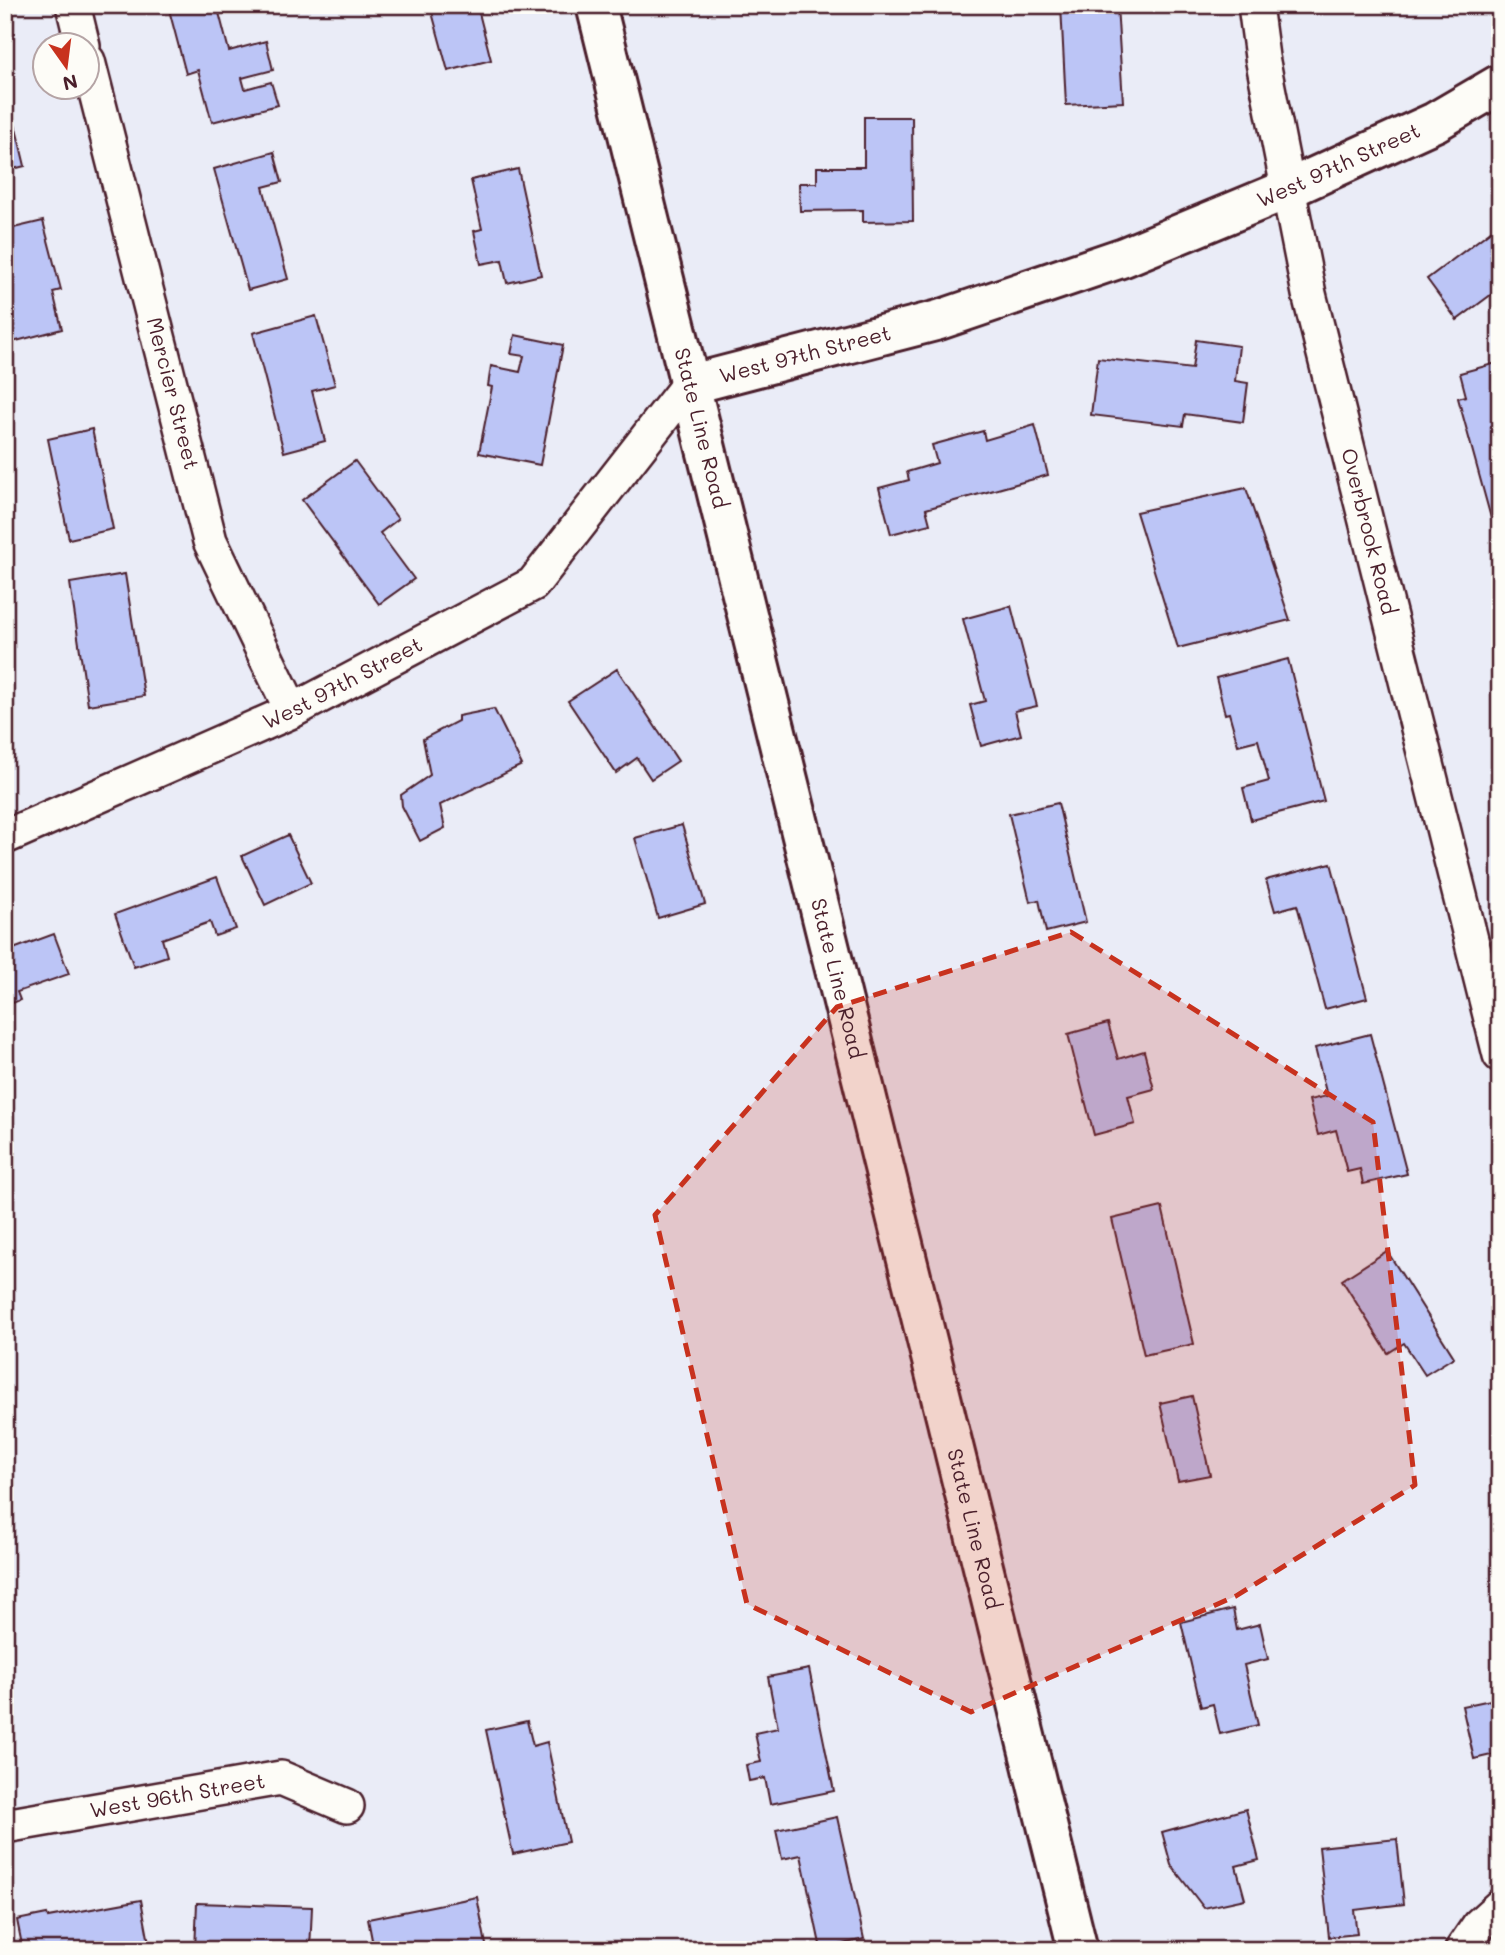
<svg xmlns="http://www.w3.org/2000/svg" width="1505" height="1955" font-family="Mali,sans-serif">
<style>
.building{fill:#bcc5f6;stroke:#4a1f2b;stroke-width:2}
.lines{fill:none;stroke-linecap:round;stroke-linejoin:round}
.minor-casing{stroke:#4a1f2b;stroke-width:38}
.tertiary-casing{stroke:#4a1f2b;stroke-width:44}
.secondary-casing{stroke:#4a1f2b;stroke-width:44}
.minor{stroke:#fdfcf7;stroke-width:33}
.tertiary{stroke:#fdfcf7;stroke-width:38}
.secondary{stroke:#fdfcf7;stroke-width:38}
.marked{fill:#c8321e;fill-opacity:0.2;stroke:#c8321e;stroke-width:5;stroke-dasharray:14 9;stroke-linejoin:round}
.labels{text-anchor:middle;stroke-width:7;stroke-linejoin:round;paint-order:stroke}
.street-label{font-size:21px;fill:#4a1f2b;stroke:#fdfcf7}
</style>
<rect width="100%" height="100%" fill="#eaecf7"/>
<filter id="ink" filterUnits="userSpaceOnUse"><feTurbulence type="fractalNoise" baseFrequency=".0143" numOctaves="2"/><feDisplacementMap in="SourceGraphic" scale="14" xChannelSelector="R" yChannelSelector="G"/><feConvolveMatrix kernelMatrix="1 2 1 2 8 2 1 2 1" color-interpolation-filters="sRGB"/></filter>
<g filter="url(#ink)">
<g class="building">
<polygon points="217,5 229,51 266,41 273,70 242,78 245,89 271,82 278,105 212,122 198,70 186,74 168,6"/>
<polygon points="430,5 477,5 491,60 448,71"/>
<polygon points="1061,5 1117,5 1123,102 1066,105"/>
<polygon points="5,83 25,166 5,171"/>
<polygon points="864,117 912,117 913,221 863,222 863,210 800,211 799,183 817,183 817,167 864,167"/>
<polygon points="274,152 282,182 263,187 288,279 248,290 214,169"/>
<polygon points="518,169 541,275 507,283 502,260 481,264 474,231 482,229 471,180"/>
<polygon points="43,221 61,290 53,292 62,329 5,344 5,230"/>
<polygon points="1500,224 1500,288 1457,320 1427,279"/>
<polygon points="316,316 335,385 312,391 325,441 284,452 253,333"/>
<polygon points="515,335 563,345 540,465 479,453 492,387 488,386 491,366 520,372 524,356 511,354"/>
<polygon points="1196,340 1239,346 1235,381 1248,383 1243,422 1185,414 1183,426 1091,415 1098,358 1192,369"/>
<polygon points="1500,362 1500,516 1491,518 1458,398 1466,396 1460,373"/>
<polygon points="1035,425 1048,475 926,509 930,524 891,534 879,488 909,480 907,472 937,463 932,445 983,431 985,440"/>
<polygon points="92,429 113,529 69,539 48,439"/>
<polygon points="355,461 398,519 380,533 414,579 379,604 302,500"/>
<polygon points="1246,488 1290,620 1178,648 1136,512"/>
<polygon points="125,574 144,696 88,705 70,583"/>
<polygon points="1011,606 1037,706 1015,711 1021,735 981,746 970,705 985,701 963,619"/>
<polygon points="1288,659 1324,801 1251,820 1243,788 1269,781 1258,740 1238,745 1229,713 1225,714 1216,678"/>
<polygon points="617,669 678,761 651,779 637,758 616,773 568,701"/>
<polygon points="494,709 522,765 440,805 445,828 420,841 402,806 401,795 430,775 423,739 458,721 458,716"/>
<polygon points="1058,803 1086,922 1046,932 1039,900 1030,902 1009,814"/>
<polygon points="682,825 705,904 658,918 635,838"/>
<polygon points="288,835 311,883 265,905 242,856"/>
<polygon points="1331,863 1367,998 1325,1009 1297,905 1275,911 1266,880"/>
<polygon points="217,877 236,929 215,936 210,922 162,939 167,956 134,967 115,914"/>
<polygon points="54,934 69,974 17,992 20,1000 5,1006 5,952"/>
<polygon points="1108,1023 1118,1059 1144,1051 1154,1089 1128,1096 1135,1124 1094,1135 1068,1034"/>
<polygon points="1370,1034 1407,1174 1363,1184 1360,1169 1347,1172 1336,1130 1318,1135 1309,1100 1327,1096 1315,1048"/>
<polygon points="1162,1207 1194,1344 1144,1355 1112,1219"/>
<polygon points="1387,1251 1454,1357 1425,1375 1404,1343 1388,1353 1342,1280"/>
<polygon points="1192,1396 1210,1475 1178,1481 1160,1403"/>
<polygon points="1233,1609 1237,1630 1260,1624 1268,1659 1244,1665 1258,1725 1220,1734 1213,1704 1201,1707 1181,1622"/>
<polygon points="809,1669 834,1791 770,1804 765,1778 749,1781 746,1765 761,1762 755,1733 778,1728 768,1677"/>
<polygon points="1500,1698 1500,1753 1474,1759 1462,1706"/>
<polygon points="527,1721 533,1746 547,1742 568,1842 513,1854 486,1730"/>
<polygon points="1246,1809 1259,1860 1236,1866 1245,1899 1204,1908 1171,1865 1162,1832"/>
<polygon points="837,1817 864,1939 821,1949 801,1855 782,1859 776,1830"/>
<polygon points="1397,1839 1404,1904 1354,1910 1357,1934 1329,1937 1319,1847"/>
<polygon points="477,1897 487,1950 374,1950 368,1919"/>
<polygon points="141,1900 149,1943 118,1950 23,1950 17,1920 47,1914 48,1917"/>
<polygon points="197,1903 312,1907 310,1950 195,1950"/>
</g>
<g class="lines">
<defs>
<g id="minor">
<polyline points="73,5 83,46"/>
<path id="s1" d="M1255,5l7,52 47,237 191,761"/>
<path id="s2" d="M88,61l122,480 82,170"/>
<path id="s3" d="M5,837l287,-126 241,-127 155,-199"/>
<path id="s4" d="M5,1826l276,-48 66,28"/>
<polyline points="1462,1950 1479,1925 1500,1906"/>
</g>
<g id="tertiary">
<path id="s5" d="M688,385l251,-65 185,-63 164,-68 147,-67 65,-38"/>
</g>
<g id="secondary">
<path id="s6" d="M596,5l482,1945"/>
</g>
</defs>
<use href="#minor" class="minor-casing"/>
<use href="#tertiary" class="tertiary-casing"/>
<use href="#secondary" class="secondary-casing"/>
<use href="#minor" class="minor"/>
<use href="#tertiary" class="tertiary"/>
<use href="#secondary" class="secondary"/>
</g>
</g>
<path class="marked" d="M1071,932l302,190 42,363 -179,111 -265,116 -224,-108 -92,-389 182,-208z"/>
<g class="labels">
<g class="street-label">
<text dy="7" stroke="none"><textPath href="#s5" startOffset="688">West 97th Street</textPath></text>
<text dy="7" stroke="none"><textPath href="#s5" startOffset="121">West 97th Street</textPath></text>
<text dy="7" stroke="none"><textPath href="#s2" startOffset="343">Mercier Street</textPath></text>
<text dy="7" stroke="none"><textPath href="#s6" startOffset="436">State Line Road</textPath></text>
<text dy="7" stroke="none"><textPath href="#s1" startOffset="539">Overbrook Road</textPath></text>
<text dy="7" stroke="none"><textPath href="#s3" startOffset="371">West 97th Street</textPath></text>
<text dy="7" stroke="none"><textPath href="#s6" startOffset="1003">State Line Road</textPath></text>
<text dy="7" stroke="none"><textPath href="#s6" startOffset="1570">State Line Road</textPath></text>
<text dy="7" stroke="none"><textPath href="#s4" startOffset="175">West 96th Street</textPath></text>
</g>
</g>
<rect width="1505" height="1955" fill="none" stroke="#fdfcf7" stroke-width="28"/>
<rect x="14" y="14" width="1477" height="1927" fill="none" stroke="#4a1f2b" stroke-width="2.5" filter="url(#ink)"/>
<g transform="translate(66 66) rotate(166)"><circle r="33" fill="#fdfcf7" stroke="#b5a4a5" stroke-width="2"/>
<path d="M0-5L12 26L0 18L-12 26Z" fill="#c8321e"/>
<text y="-10" font-size="19" font-weight="bold" text-anchor="middle" fill="#4a1f2b">N</text>
</g>
</svg>
